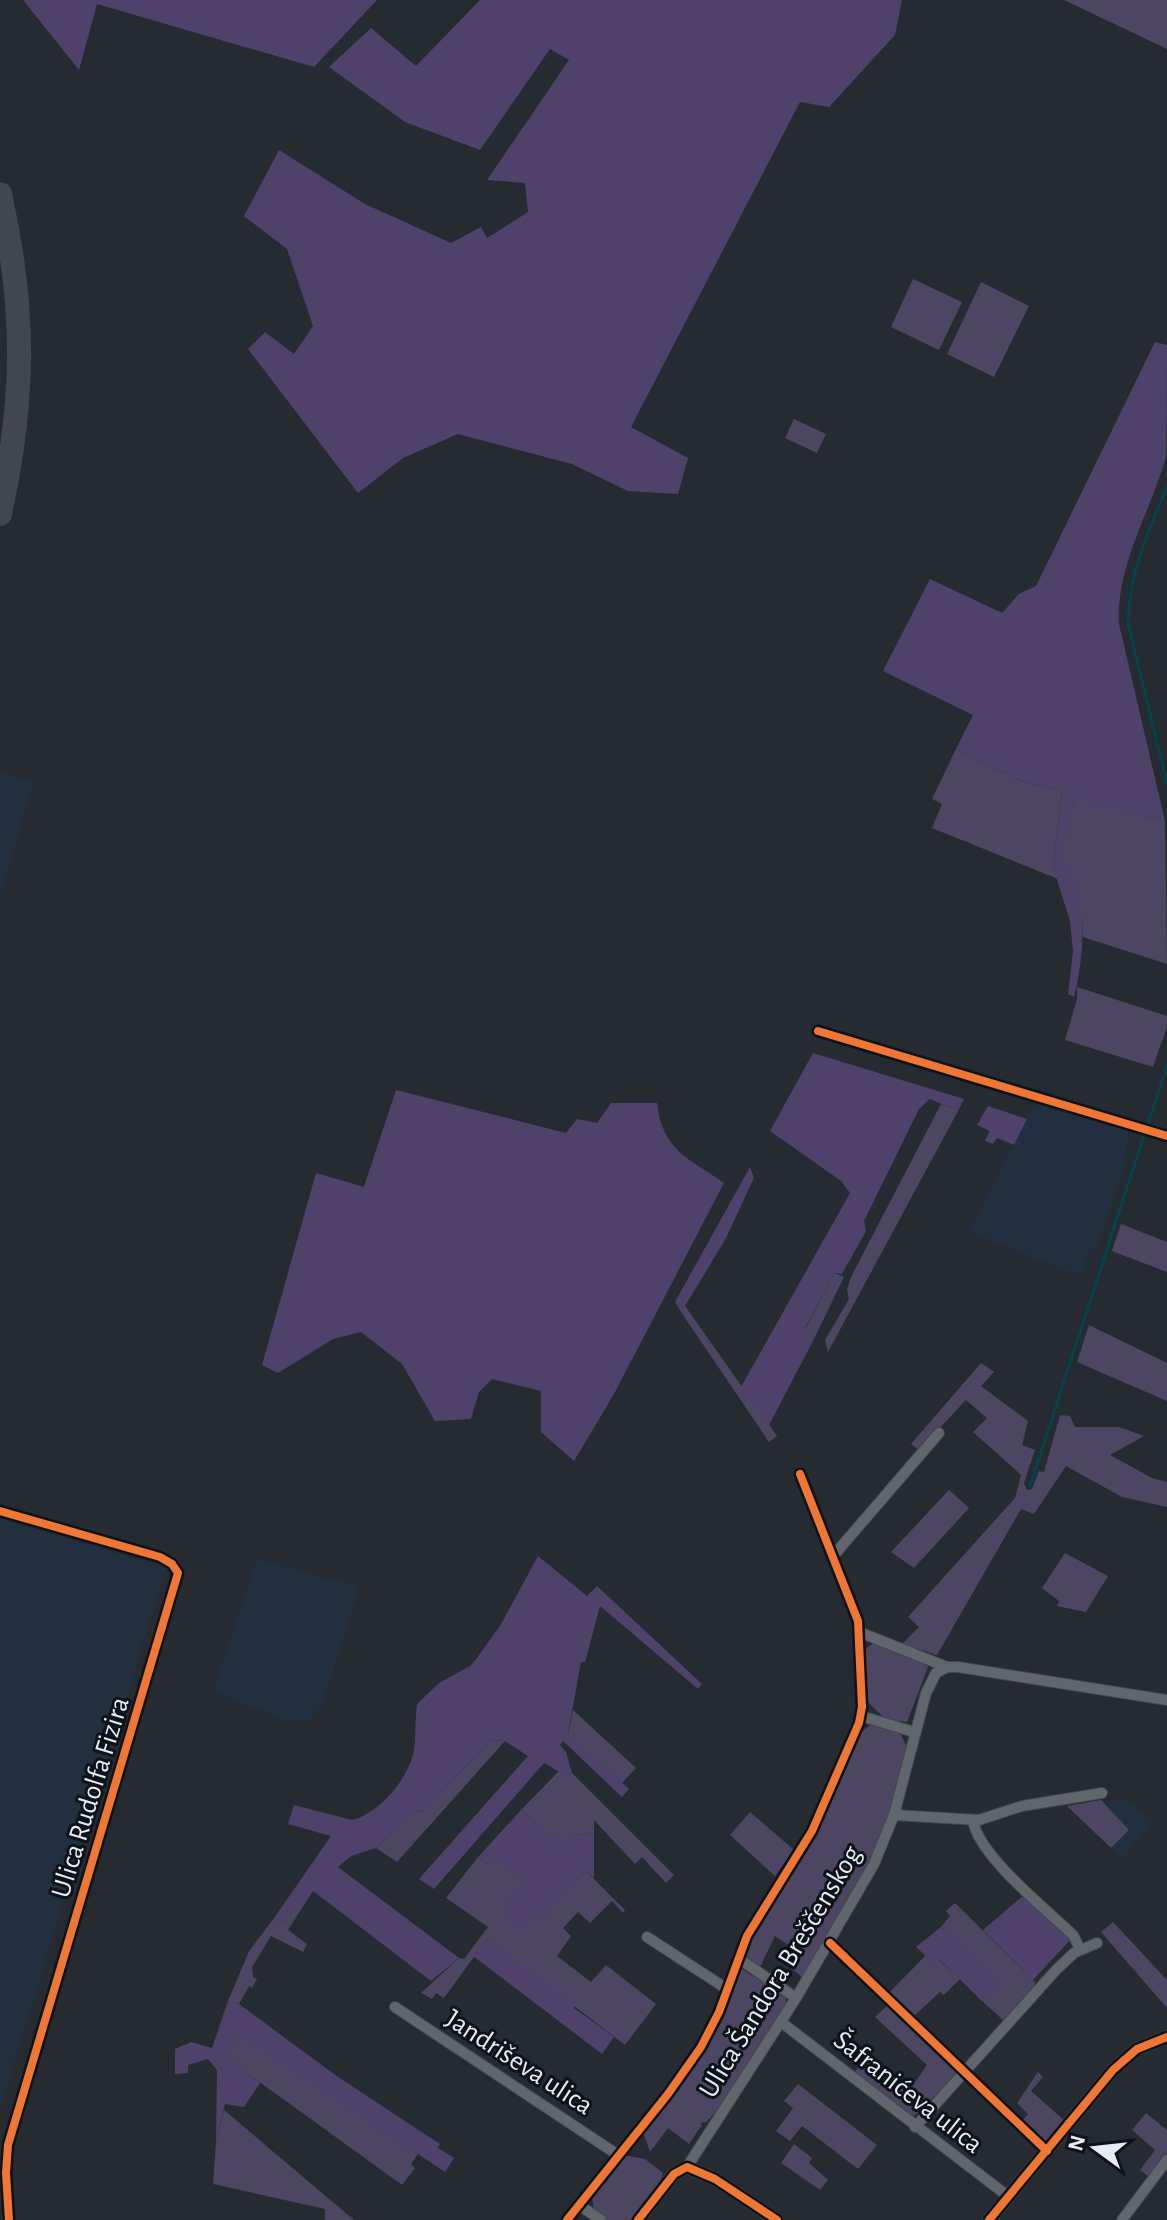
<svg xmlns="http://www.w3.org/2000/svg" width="1167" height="2220" font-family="'Alegreya Sans',sans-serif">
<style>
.built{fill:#212f40}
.green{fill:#4d4663}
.forest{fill:#4e426b}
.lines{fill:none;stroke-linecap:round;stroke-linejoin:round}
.stream{stroke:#034349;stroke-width:3}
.taxiway{stroke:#42474c;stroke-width:24}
.minor-casing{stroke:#42474d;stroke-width:12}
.tertiary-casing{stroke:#42474d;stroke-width:14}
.minor{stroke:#61666c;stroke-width:10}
.tertiary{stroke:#61666c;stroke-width:12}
.cycleway-casing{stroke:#0d1318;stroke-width:13}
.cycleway{stroke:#f07635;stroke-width:8}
.labels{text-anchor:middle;stroke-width:6;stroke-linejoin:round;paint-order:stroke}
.street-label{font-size:28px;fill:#e4ecf4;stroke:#0d1318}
</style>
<rect width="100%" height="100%" fill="#252b31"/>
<g class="built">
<polygon points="0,771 34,782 0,897"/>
<polygon points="1034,1104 1129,1130 1122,1172 1097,1247 1090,1250 1081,1276 970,1232"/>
<polygon points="0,1519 166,1568 0,2109"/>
<polygon points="258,1559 359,1587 324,1702 309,1720 286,1721 212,1691"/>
<polygon points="1123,1797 1154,1821 1123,1858 1111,1848 1128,1830 1104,1804"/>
</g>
<g class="green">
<polygon points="1064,0 1167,0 1167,49"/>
<polygon points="913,279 962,302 939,350 891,327"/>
<polygon points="981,282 1029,306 994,377 947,354"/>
<polygon points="794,419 826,434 817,453 785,438"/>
<polygon points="956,749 1024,782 1062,790 1053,867 1058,879 932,828 942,804 932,799"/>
<path d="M1074,798l91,23 2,143 -84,-27c0,-23 -4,-61 -20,-78z"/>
<polygon points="1077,987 1167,1016 1167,1027 1153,1067 1065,1040 1077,999"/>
<polygon points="941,1104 958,1111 828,1352 825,1340 849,1299 847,1290 851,1277"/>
<polygon points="1121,1224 1167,1242 1167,1272 1112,1251"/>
<polygon points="835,1273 844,1277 814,1339 805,1329"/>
<polygon points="685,1306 777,1436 769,1442 679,1309"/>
<polygon points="1089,1325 1167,1363 1167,1401 1077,1362"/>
<polygon points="981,1363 994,1372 981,1386 1028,1421 1022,1445 1035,1450 1024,1483 1027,1490 1032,1489 1039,1471 1044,1472 1060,1415 1070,1416 1075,1427 1119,1427 1144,1436 1110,1455 1152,1478 1167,1482 1167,1507 1122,1497 1066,1466 1034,1514 1021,1509 937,1655 902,1644 919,1627 908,1617 1015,1498 1021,1475 973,1432 987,1418 966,1400 919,1450 911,1444"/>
<polygon points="949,1490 969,1508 914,1568 891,1552"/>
<polygon points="1065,1553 1108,1576 1086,1612 1057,1606 1059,1601 1042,1588"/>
<polygon points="875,1642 922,1660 928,1667 907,1722 886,1720 868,1702 863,1651"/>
<polygon points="573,1710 636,1768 622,1783 568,1734"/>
<polygon points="873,1723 899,1731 907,1747 889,1816 869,1864 803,1978 789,1966 798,1952 775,1936 759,1969 746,1956 745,1948 815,1832 861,1732"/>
<polygon points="491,1740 505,1741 397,1862 376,1848 412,1810 422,1812"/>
<polygon points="559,1771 568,1777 572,1773 674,1875 666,1883 642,1857 635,1864 594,1820 594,1832 575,1835 559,1843 521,1810"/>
<polygon points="1101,1800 1129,1830 1111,1848 1067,1806"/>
<polygon points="750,1812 794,1850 775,1876 730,1835"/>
<polygon points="478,1857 487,1864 497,1857 518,1880 519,1887 542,1917 586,1871 625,1910 623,1913 612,1901 590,1923 578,1912 563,1928 571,1936 557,1956 591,1982 606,1965 656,2004 625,2045 487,1939 444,1998 436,1993 432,1999 421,1993 459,1958 464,1959 488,1927 446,1898"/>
<polygon points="955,1903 1035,1982 1034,1987 1003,2020 983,2002 1003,1987 941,1927 950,1916 946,1911"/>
<polygon points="293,1909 300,1911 288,1930 307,1944 303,1952 271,1936 252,1967 253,1977 257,1979 252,1988 249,1986 239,2004 228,2001 249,1951 274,1918 283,1924"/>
<polygon points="1113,1922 1167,1980 1167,2008 1101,1932"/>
<polygon points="926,1955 935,1964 939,1960 960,1979 944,1995 940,1992 912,2018 887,1995"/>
<polygon points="740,1968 784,1995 787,2004 718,2110 706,2122 700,2123 702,2125 689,2144 668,2128 650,2152 643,2132 703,2052"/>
<polygon points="889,2004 958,2073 910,2120 853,2074 866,2059 907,2094 927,2065 875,2017"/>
<polygon points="238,2034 418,2154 411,2164 415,2168 402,2185 236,2065 231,2048"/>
<polygon points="1038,2072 1043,2077 1031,2091 1066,2122 1045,2141 1020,2123 1028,2114 1017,2103"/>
<polygon points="798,2084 877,2145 858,2169 802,2126 790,2141 776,2131 793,2108 784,2101"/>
<polygon points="224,2110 354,2220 325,2220 325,2209 213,2184 216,2141"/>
<polygon points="1146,2113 1167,2130 1167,2152 1148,2176 1140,2170 1155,2150 1132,2130"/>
<polygon points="794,2144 812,2158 809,2163 828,2180 820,2190 781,2163"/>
<polygon points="623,2155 645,2159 663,2173 660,2182 630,2220 606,2220 594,2209 592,2197"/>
</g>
<g class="forest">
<polygon points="23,0 377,0 314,67 97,4 79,70"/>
<polygon points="480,0 902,0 895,35 829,107 800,102 631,427 688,458 678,494 628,491 572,464 458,434 403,458 358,493 248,349 265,332 294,354 313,326 287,249 244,216 279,150 365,204 451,243 481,227 487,238 528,212 525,183 487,180 569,60 550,49 480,150 405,122 329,67 371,28 416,66"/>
<path d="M1155,342l12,3c0,29 0,87 -1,112 -16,56 -50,108 -47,167l46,197 -91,-22 -10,60c26,30 20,101 10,138l-6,-3 5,-43 -3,-30 -17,-54 9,-77 -38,-8 -68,-33 17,-34 -90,-44 47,-92 72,34 17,-19 17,-8z"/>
<polygon points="813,1053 964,1099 958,1111 930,1099 919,1109 864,1221 866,1231 842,1274 835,1273 805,1328 814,1339 768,1427 741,1387 850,1193 841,1181 770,1131"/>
<path d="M396,1090l170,43 11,-14 20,4 14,-20h46c6,48 30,54 67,80l-110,211 -40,67 -33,-29v-41l-49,-12 -13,13 -8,27 -36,2 -33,-57 -41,-32 -28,7 -55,34 -16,-8 54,-192 48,14z"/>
<polygon points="988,1106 1027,1119 1014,1145 997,1138 993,1144 985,1141 990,1131 977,1125"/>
<polygon points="750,1167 754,1178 725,1240 685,1306 679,1309 675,1302"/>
<path d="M538,1556l49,40 10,-10 105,98 -4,5 -98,-83 -15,56h-4l-13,71 61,56 -7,8 -59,-56 -3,4 6,7 6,21 -4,4 -24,-14 -110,126 -15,-10 109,-123 -23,-15 -14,-1 -69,72 -10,-2 -36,38 -25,8 -13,11 121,91 -28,23 -118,-90 -13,20 -7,-2 -10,15 -9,-6 57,-82 -43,-12 6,-19 58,15c28,-7 57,-42 62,-70 2,-14 1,-31 3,-46l22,-21 31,-17 7,-8 24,-34z"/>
<polygon points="521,1810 559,1843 575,1835 594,1832 594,1878 586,1871 542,1917 538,1913 522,1930 499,1913 518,1887 518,1880 497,1858 487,1864 478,1857"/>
<polygon points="1026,1893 1072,1938 1033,1980 983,1930"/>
<polygon points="941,1927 1004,1987 983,2002 940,1960 935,1964 916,1947"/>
<polygon points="487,1939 577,2004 574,2008 614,2037 602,2054 473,1956"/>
<polygon points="228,2001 239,2004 338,2077 440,2144 438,2148 454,2158 445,2172 238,2035 231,2048 240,2059 237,2065 260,2083 244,2107 225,2104 216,2141 217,2070 208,2059 188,2065 188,2073 175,2074 175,2049 191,2042 212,2048"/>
</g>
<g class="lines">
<g class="stream">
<path d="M1167,487c-19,45 -38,87 -39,136l39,161"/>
<polyline points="1030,1486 1167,1065"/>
</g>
<path class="taxiway" d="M0,194c26,116 25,204 0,320"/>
<defs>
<g id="minor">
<polyline points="818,1031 1167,1136"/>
<polyline points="0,1511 160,1557 172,1564 178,1573 8,2145 6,2173 9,2220"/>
<polyline points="834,1555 939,1433"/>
<polyline points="859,1632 947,1667"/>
<polyline points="861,1716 914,1732"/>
<polyline points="894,1815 979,1820 1022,1806 1102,1793"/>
<path d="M973,1821c6,35 74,89 100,114l7,14"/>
<polyline points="647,1937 727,1989"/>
<polyline points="830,1943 1047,2151"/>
<polyline points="738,1958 796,1998"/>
<polyline points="395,2007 618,2155"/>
<polyline points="781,2022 1009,2197"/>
<polyline points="915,2127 1056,1970 1074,1953 1097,1943"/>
<polyline points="687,2167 796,1998 874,1864 894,1815 926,1693 936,1673 947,1667 958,1667 1167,1700"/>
<polyline points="579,2205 601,2220"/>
<polyline points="567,2220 668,2094 701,2047 719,2012 747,1936 812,1831 859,1723 862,1707 858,1621 800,1474"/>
<polyline points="1122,2220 1167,2160"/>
</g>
<g id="tertiary">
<polyline points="638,2220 674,2174 687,2167 715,2179 777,2220"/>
<polyline points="989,2220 1113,2070 1137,2049 1167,2037"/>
</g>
</defs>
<use href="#minor" class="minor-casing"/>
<use href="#tertiary" class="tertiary-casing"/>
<use href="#minor" class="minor"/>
<use href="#tertiary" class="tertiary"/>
<defs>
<g id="cycleway">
<polyline points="818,1031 1167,1136"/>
<polyline points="0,1511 160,1557 172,1564 178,1573 8,2145 6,2173 9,2220"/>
<polyline points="830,1943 1047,2151"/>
<polyline points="567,2220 668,2094 701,2047 719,2012 747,1936 812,1831 859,1723 862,1707 858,1621 800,1474"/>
<polyline points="638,2220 674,2174 687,2167 715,2179 777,2220"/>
<polyline points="989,2220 1113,2070 1137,2049 1167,2037"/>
</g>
</defs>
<use href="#cycleway" class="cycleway-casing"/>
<use href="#cycleway" class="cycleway"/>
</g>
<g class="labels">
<g class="street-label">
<text transform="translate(89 1797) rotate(-73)" y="10">Ulica Rudolfa Fizira</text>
<text transform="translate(779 1971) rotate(-59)" y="10">Ulica Šandora Breščenskog</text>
<text transform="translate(520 2061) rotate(33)" y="10">Jandriševa ulica</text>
<text transform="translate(909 2091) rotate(38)" y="10">Šafranićeva ulica</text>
</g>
</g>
<g transform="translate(1095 2148) rotate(285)" stroke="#0d1318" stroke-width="6" paint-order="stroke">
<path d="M0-6L14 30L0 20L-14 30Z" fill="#e4ecf4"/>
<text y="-12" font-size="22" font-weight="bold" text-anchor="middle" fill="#e4ecf4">N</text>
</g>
</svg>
